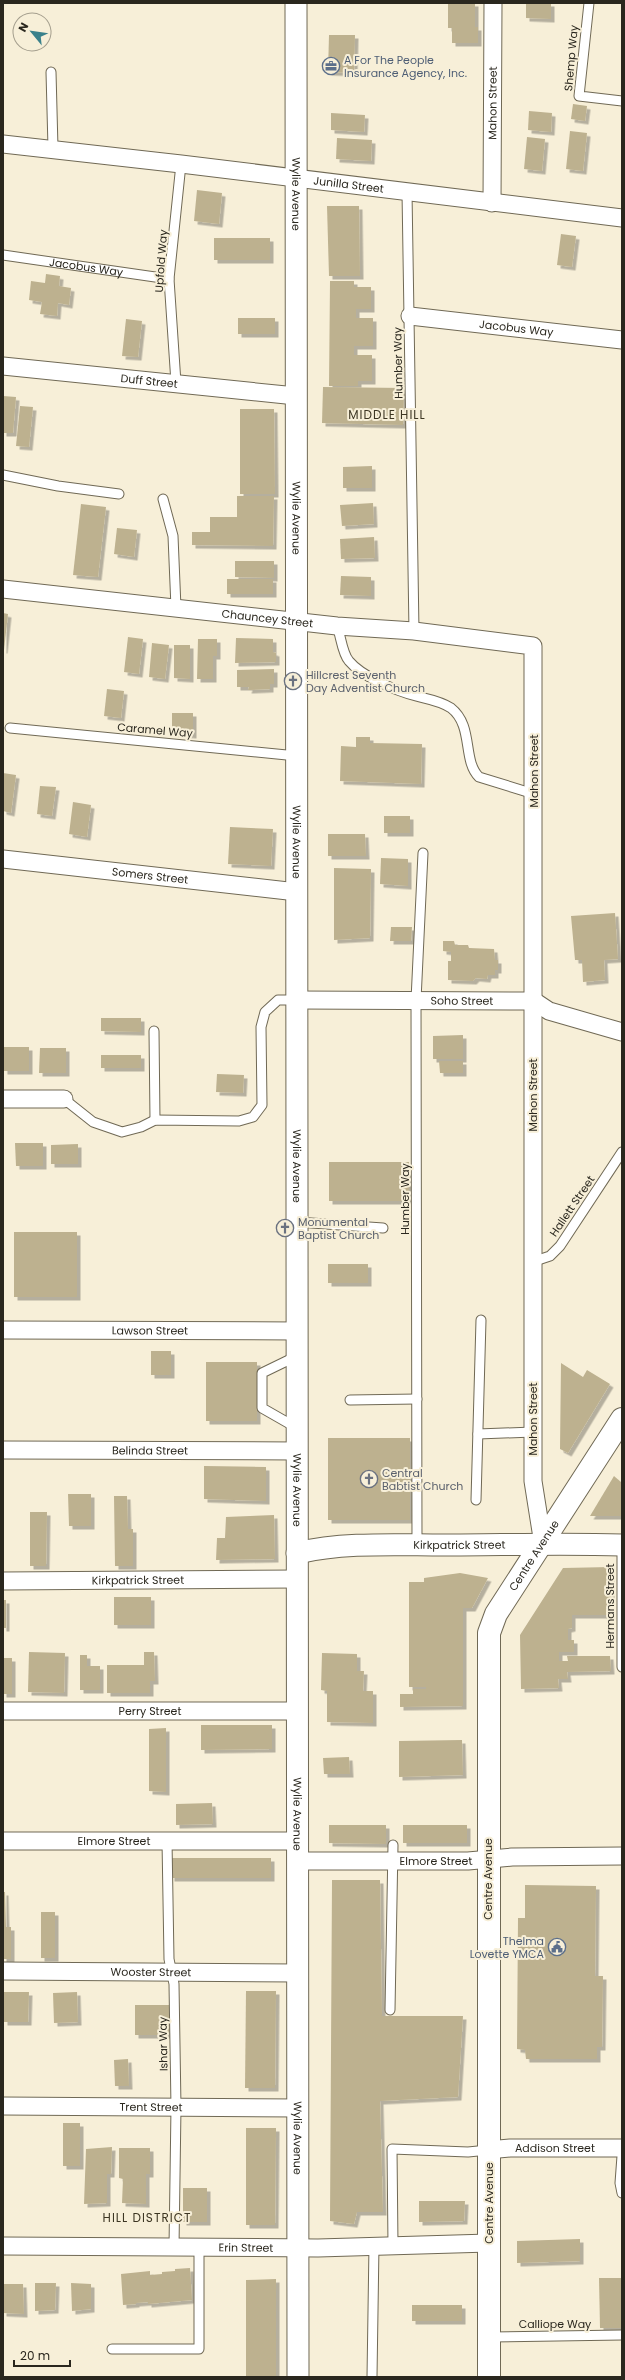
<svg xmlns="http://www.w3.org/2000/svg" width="625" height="2380" font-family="Poppins,sans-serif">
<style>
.building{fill:#bdb18f;filter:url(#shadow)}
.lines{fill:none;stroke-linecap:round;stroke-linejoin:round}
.service-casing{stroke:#706955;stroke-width:11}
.minor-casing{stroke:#706955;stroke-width:19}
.tertiary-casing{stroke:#706955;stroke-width:23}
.secondary-casing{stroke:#706955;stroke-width:24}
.service{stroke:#fff;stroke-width:9}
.minor{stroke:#fff;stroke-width:17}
.tertiary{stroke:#fff;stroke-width:21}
.secondary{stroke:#fff;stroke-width:22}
.labels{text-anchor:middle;stroke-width:4;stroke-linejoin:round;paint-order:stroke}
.street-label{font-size:11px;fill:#2a271e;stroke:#f7efd8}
.service-label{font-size:11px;fill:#4e5e75;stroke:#f7efd8;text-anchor:start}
.worship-label{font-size:11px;fill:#5b616d;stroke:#f7efd8;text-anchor:start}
.neighbourhood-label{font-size:12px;letter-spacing:1px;fill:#3d3623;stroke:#f7efd8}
</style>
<defs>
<filter id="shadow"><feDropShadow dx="3.5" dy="3.5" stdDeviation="0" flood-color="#0004"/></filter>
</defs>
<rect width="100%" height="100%" fill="#f7efd8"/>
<g class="building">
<polygon points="448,3 475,3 475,27 478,27 478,43 452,43 452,28 448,28"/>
<polygon points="526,3 551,3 551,19 526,18"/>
<polygon points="329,35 355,35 354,73 328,72"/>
<polygon points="573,104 587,106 585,121 571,119"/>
<polygon points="529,111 552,113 551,132 528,130"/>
<polygon points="331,113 365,115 364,132 331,130"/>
<polygon points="570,131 587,133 583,171 566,169"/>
<polygon points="527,137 545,139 542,171 524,169"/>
<polygon points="337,138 372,140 371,161 336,159"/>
<polygon points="197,190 222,193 219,224 194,221"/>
<polygon points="327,206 359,206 360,276 329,276"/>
<polygon points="561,234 576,236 572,267 557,265"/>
<rect x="214" y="238" width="56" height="22"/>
<polygon points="46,274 60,276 59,286 71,288 69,305 58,303 57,316 40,314 42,302 29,300 31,281 45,283"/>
<polygon points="330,281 354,281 354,287 371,287 371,309 356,309 356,318 373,318 373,346 354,346 354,355 372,355 372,381 358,381 358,386 329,386"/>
<rect x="238" y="318" width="37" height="16"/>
<polygon points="126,319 142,321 138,357 122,356"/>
<polygon points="323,387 404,388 403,425 322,423"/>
<polygon points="3,396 16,397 13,433 3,433"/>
<polygon points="20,406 33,407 29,447 16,446"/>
<polygon points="240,409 274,409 275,494 240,494"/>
<polygon points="372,466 372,488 343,488 343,467"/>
<polygon points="237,496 274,496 273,546 192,545 192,532 210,532 210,517 237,517"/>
<polygon points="373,503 374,524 342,526 340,505"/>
<polygon points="81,504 106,507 98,577 73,575"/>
<polygon points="117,528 137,530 134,557 114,554"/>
<polygon points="374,537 375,558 341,559 340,539"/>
<polygon points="235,561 274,561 274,578 235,577"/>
<polygon points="341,576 371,577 371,596 340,595"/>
<rect x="227" y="579" width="46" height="15"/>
<polygon points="3,613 8,614 4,650 3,650"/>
<polygon points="128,637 143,639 139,674 124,672"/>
<polygon points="236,638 273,639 273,652 276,653 276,662 235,663"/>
<polygon points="198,639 217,639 217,656 213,656 213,679 197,679"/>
<polygon points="152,643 169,645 165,679 149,677"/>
<polygon points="174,645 190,645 190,679 174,678"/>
<polygon points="274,669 274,684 270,684 270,689 248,690 249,687 237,687 237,670"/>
<polygon points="107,689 124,691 121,718 104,716"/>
<polygon points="172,713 193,713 193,735 172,733"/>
<polygon points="356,737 370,737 370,743 422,744 421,784 340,781 341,746 356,747"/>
<polygon points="3,773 16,775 11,813 3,811"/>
<polygon points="40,786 56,787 52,816 37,814"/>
<polygon points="73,802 91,805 87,837 69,834"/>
<rect x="384" y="816" width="26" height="17"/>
<polygon points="230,827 273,829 271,866 228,864"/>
<polygon points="328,834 365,834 366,856 328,856"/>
<polygon points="381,858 408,859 408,886 380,884"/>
<polygon points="334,868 371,869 370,938 334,940"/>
<polygon points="615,913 618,959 604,960 605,980 583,982 582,960 575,960 571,916"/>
<polygon points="391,927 412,927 411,941 390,941"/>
<polygon points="443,941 454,941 455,945 468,945 469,948 494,949 495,960 498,960 498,970 495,970 495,975 488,975 487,979 476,978 473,981 448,980 448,961 451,961 451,952 443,951"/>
<polygon points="101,1018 141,1018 141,1032 101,1031"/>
<polygon points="463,1035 463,1059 433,1059 433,1036"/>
<polygon points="3,1047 29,1047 29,1071 4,1071"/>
<polygon points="40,1048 66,1048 66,1073 39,1073"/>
<rect x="101" y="1055" width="40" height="13"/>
<polygon points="439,1061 463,1061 463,1073 440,1073"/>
<polygon points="217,1074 244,1075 243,1093 216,1092"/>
<polygon points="15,1143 43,1143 43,1166 16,1166"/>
<polygon points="78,1144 78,1164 51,1164 51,1145"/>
<rect x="329" y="1162" width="80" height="39"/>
<rect x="14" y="1232" width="63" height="65"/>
<rect x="328" y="1264" width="40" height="19"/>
<rect x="151" y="1351" width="20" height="24"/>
<rect x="206" y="1362" width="51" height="59"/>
<polygon points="561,1363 583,1377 587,1370 610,1384 568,1453 560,1449"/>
<rect x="328" y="1438" width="82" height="82"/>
<polygon points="204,1466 266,1467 266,1501 204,1499"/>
<polygon points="614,1476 622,1483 622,1516 590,1516"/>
<polygon points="68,1494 91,1494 91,1526 69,1526"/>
<polygon points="114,1496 127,1496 128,1529 133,1529 133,1566 115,1566"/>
<polygon points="30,1512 47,1512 46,1566 30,1566"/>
<polygon points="274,1515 275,1559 216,1560 217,1538 225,1538 226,1517"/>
<polygon points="611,1567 611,1615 572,1615 572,1628 568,1629 568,1640 574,1640 574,1652 559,1652 559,1661 568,1661 567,1656 610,1656 611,1671 567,1672 568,1679 558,1679 559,1688 521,1689 520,1635 563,1568"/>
<polygon points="460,1573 488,1578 472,1608 463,1608 463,1706 400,1707 400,1694 413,1694 413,1689 426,1689 426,1687 409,1687 409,1582 424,1582 424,1578"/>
<rect x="114" y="1597" width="37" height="28"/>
<rect x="3" y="1600" width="3" height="28"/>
<polygon points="29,1652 65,1653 64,1693 28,1692"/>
<polygon points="144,1652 154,1652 155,1681 150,1681 150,1693 107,1693 107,1665 144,1665"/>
<polygon points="322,1653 357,1654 357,1671 364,1671 363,1691 373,1691 373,1723 327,1722 327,1691 321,1690"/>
<polygon points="80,1655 87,1655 87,1666 100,1666 100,1690 80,1690"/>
<rect x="3" y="1658" width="9" height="36"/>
<polygon points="201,1725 272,1725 272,1749 201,1750"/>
<polygon points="166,1728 166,1792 149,1791 149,1729"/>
<polygon points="462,1740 463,1775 399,1777 399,1741"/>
<polygon points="349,1757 350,1774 324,1774 323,1758"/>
<polygon points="212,1803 213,1824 176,1825 176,1804"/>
<polygon points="329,1825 386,1825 386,1844 329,1843"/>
<rect x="403" y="1825" width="64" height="18"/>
<rect x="171" y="1858" width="100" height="20"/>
<polygon points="332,1880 380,1880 382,2016 463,2016 458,2097 380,2101 383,2212 357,2212 354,2224 330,2221"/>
<polygon points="525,1885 596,1886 595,1976 603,1976 602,2047 597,2047 597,2059 526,2059 525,2050 517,2049 518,1918 525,1918"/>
<polygon points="3,1892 5,1892 6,1927 11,1927 11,1959 3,1959"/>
<rect x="41" y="1912" width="14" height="46"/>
<polygon points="246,1991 276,1991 275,2088 245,2088"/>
<polygon points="4,1992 29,1992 28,2022 4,2022"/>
<polygon points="77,1992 78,2022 54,2023 53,1993"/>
<rect x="135" y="2005" width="34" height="30"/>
<polygon points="128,2059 129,2086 115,2086 114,2060"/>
<rect x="63" y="2123" width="17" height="43"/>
<polygon points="246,2128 276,2128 275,2225 246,2225"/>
<polygon points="112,2147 111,2174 107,2174 107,2203 84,2204 86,2149"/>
<polygon points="119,2148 150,2148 150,2174 146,2174 146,2204 122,2203 123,2179 119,2178"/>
<rect x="183" y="2188" width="24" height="34"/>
<polygon points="419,2201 465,2201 464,2221 419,2222"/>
<polygon points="580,2239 580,2261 517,2263 517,2241"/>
<polygon points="190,2268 192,2300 148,2304 148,2302 136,2303 136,2304 123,2305 121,2274 150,2271 150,2275 162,2274 162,2272 175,2271 175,2269"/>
<polygon points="599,2278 622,2278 622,2328 600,2328"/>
<polygon points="276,2279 276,2377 246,2377 246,2280"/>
<polygon points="35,2283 56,2283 55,2310 35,2311"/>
<polygon points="71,2283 91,2284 91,2309 72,2311"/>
<polygon points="3,2284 23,2284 24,2314 3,2313"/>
<rect x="412" y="2305" width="50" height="16"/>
</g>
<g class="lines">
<defs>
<g id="service">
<polyline points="589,3 579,96 622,101"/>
<polyline points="51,72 53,148"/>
<polyline points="407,192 414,631"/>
<path id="s1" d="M3,255l166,24"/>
<polyline points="176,383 169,279 181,164"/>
<polyline points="3,475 58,486 119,494"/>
<polyline points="163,499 173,536 176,608"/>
<path d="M337,626c4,10 5,27 12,35 13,16 48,30 67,35 12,3 25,5 35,12 23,18 11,52 28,69l55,17"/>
<polyline points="10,728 297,756"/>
<polyline points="154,1031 155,1120"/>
<polyline points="64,1099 93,1122 122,1132 141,1127 155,1120 239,1121 253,1117 262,1105 261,1027 265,1012 278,1000 297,1000"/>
<polyline points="297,1222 383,1228"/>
<polyline points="532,1262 550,1256 560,1246 622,1152"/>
<polyline points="297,1356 262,1373 262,1408 297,1428"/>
<polyline points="350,1400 417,1399"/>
<polyline points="478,1434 533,1432"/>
<polyline points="476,1500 481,1320"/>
<polyline points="417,1545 416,1000 423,853"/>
<polyline points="622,1545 622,1667"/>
<polyline points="167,1841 169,1959 174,1984 176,2107 174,2247"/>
<polyline points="390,2010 393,1845"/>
<polyline points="622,2156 620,2183 622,2193"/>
<polyline points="393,2245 392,2149 468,2152 488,2150"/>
<polyline points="489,2337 622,2335"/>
<polyline points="112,2349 199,2349 199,2247"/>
<polyline points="372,2377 374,2245"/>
</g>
<g id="minor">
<path id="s2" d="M3,144l178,20 441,54"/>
<path id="s3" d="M492,203l1,-200"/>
<path id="s4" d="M410,316l212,24"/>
<path id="s5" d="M3,366l293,30"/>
<path id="s6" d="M3,589l334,37 77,5 119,15v835l10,63"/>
<path id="s7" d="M3,859l294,33"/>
<path id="s8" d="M297,1000l237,1 15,10 73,21"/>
<polyline points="3,1099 64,1099"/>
<path id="s9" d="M3,1330l294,1"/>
<path id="s10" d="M3,1450l294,1"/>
<path id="s11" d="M3,1581l295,-2"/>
<path id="s12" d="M3,1711h293"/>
<path id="s13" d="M3,1841h294"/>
<path id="s14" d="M298,1861h170l44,-4 110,-1"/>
<path id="s15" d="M3,1971l295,2"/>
<path id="s16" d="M3,2106l295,2"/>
<path id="s17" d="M488,2150l22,-2h112"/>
<path id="s18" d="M3,2246l315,2 171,-5"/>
</g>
<g id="tertiary">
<path id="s19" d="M296,3l2,2374"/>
<path id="s20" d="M297,1553c47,-11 98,-8 146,-8 59,0 119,-2 179,0"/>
</g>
<g id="secondary">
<path id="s21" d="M489,2377v-744l7,-19 126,-195"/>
</g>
</defs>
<use href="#service" class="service-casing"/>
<use href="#minor" class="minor-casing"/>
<use href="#tertiary" class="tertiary-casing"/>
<use href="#secondary" class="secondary-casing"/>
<use href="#service" class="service"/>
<use href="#minor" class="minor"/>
<use href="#tertiary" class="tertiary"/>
<use href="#secondary" class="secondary"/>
</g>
<defs>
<symbol id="office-ring" viewBox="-11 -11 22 22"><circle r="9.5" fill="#f7efd8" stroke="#5c6f8a" stroke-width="1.5"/><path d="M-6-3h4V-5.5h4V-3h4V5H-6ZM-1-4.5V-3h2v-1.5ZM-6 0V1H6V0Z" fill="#5c6f8a"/></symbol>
<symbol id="church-ring" viewBox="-11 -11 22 22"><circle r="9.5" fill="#f7efd8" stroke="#6b7280" stroke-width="1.5"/><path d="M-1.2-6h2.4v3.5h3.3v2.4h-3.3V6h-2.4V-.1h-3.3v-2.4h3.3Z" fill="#6b7280"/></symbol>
<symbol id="civic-ring" viewBox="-11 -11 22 22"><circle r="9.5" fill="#f7efd8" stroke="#5c6f8a" stroke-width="1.5"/><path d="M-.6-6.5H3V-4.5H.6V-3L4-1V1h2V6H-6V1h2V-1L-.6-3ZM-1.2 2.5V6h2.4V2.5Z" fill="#5c6f8a"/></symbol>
</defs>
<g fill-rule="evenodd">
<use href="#office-ring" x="321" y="56" width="20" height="20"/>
<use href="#church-ring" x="283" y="671" width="20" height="20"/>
<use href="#church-ring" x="275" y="1218" width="20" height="20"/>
<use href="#church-ring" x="359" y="1469" width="20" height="20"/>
<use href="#civic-ring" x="547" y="1937" width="20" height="20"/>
</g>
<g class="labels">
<g class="street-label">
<text transform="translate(571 58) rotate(-85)" y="4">Shemp Way</text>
<text dy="4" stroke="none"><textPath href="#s3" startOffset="100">Mahon Street</textPath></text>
<text dy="4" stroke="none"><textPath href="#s2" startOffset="348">Junilla Street</textPath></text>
<text dy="4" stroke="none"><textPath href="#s19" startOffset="191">Wylie Avenue</textPath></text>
<text transform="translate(161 261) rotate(-86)" y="4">Upfold Way</text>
<text dy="4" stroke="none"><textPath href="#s1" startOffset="84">Jacobus Way</textPath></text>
<text dy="4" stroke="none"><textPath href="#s4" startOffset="107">Jacobus Way</textPath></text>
<text transform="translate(398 363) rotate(-91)" y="4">Humber Way</text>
<text dy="4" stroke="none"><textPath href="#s5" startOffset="147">Duff Street</textPath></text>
<text dy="4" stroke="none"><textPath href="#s19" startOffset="515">Wylie Avenue</textPath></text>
<text dy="4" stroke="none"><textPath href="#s6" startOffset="266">Chauncey Street</textPath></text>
<text transform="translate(155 730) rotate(5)" y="4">Caramel Way</text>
<text transform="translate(534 771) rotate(-90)" y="4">Mahon Street</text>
<text dy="4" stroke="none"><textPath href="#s19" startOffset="839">Wylie Avenue</textPath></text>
<text dy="4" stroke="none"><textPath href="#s7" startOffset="148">Somers Street</textPath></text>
<text dy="4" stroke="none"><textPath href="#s8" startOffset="165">Soho Street</textPath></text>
<text transform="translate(533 1095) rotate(-90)" y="4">Mahon Street</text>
<text dy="4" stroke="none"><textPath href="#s19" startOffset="1163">Wylie Avenue</textPath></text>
<text transform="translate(405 1199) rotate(-90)" y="4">Humber Way</text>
<text transform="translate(572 1206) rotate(-56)" y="4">Hallett Street</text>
<text dy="4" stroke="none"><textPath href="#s9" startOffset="147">Lawson Street</textPath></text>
<text transform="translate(533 1419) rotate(-90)" y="4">Mahon Street</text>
<text dy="4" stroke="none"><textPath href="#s10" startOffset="147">Belinda Street</textPath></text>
<text dy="4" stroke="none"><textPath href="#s19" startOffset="1487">Wylie Avenue</textPath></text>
<text dy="4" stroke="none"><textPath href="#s20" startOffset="163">Kirkpatrick Street</textPath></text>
<text dy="4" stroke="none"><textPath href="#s21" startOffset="834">Centre Avenue</textPath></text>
<text dy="4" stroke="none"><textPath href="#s11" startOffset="135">Kirkpatrick Street</textPath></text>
<text transform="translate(610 1606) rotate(-90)" y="4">Hermans Street</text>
<text dy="4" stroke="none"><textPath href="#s12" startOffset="147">Perry Street</textPath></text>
<text dy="4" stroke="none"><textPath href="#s19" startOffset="1811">Wylie Avenue</textPath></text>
<text dy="4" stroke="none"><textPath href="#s13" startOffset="111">Elmore Street</textPath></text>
<text dy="4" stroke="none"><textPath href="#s14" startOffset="138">Elmore Street</textPath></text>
<text transform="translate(488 1879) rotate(-90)" y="4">Centre Avenue</text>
<text dy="4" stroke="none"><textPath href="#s15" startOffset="148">Wooster Street</textPath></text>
<text transform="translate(163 2044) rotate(-91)" y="4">Ishar Way</text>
<text dy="4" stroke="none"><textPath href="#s16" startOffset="148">Trent Street</textPath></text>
<text dy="4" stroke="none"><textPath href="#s19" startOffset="2135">Wylie Avenue</textPath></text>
<text dy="4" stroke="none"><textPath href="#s17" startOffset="67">Addison Street</textPath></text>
<text transform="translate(489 2203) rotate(-90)" y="4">Centre Avenue</text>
<text dy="4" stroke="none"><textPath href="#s18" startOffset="243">Erin Street</textPath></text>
<text x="555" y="2328">Calliope Way</text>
</g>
<g class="service-label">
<text x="344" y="64">A For The People<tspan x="344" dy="13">Insurance Agency, Inc.</tspan></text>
<text x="544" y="1945" text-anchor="end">Thelma<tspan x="544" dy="13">Lovette YMCA</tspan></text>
</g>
<g class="worship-label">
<text x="306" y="679">Hillcrest Seventh<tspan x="306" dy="13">Day Adventist Church</tspan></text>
<text x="298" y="1226">Monumental<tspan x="298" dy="13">Baptist Church</tspan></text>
<text x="382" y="1477">Central<tspan x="382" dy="13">Babtist Church</tspan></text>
</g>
<g class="neighbourhood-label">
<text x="387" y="419">MIDDLE HILL</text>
<text x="147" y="2222">HILL DISTRICT</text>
</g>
</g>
<rect width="625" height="2380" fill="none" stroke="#2a271e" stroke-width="8"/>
<g transform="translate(32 32) rotate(299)"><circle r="19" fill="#f7efd8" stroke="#a59f8e"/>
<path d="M0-3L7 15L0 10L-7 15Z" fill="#3a818b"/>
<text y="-6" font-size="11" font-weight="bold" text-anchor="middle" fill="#2a271e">N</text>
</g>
<path d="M14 2360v6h56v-6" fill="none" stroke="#2a271e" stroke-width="2"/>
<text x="20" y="2360" font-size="12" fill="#2a271e" stroke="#f7efd8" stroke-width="3" paint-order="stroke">20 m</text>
</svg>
